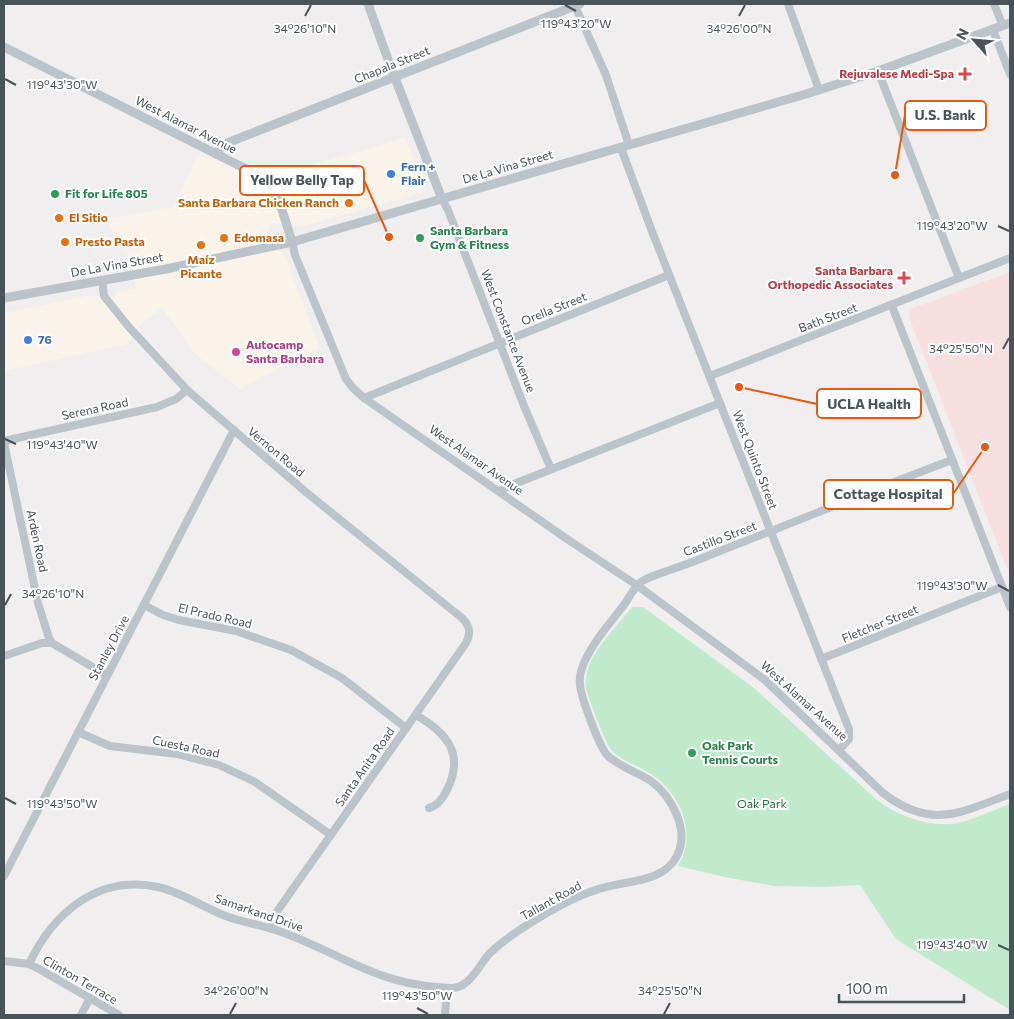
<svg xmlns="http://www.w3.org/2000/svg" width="1014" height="1019" font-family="Commissioner,sans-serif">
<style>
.commercial{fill:#faf3e9}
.medical{fill:#f8e0e1}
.park{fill:#c0eacb}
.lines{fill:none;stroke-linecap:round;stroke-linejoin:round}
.minor{stroke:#bbc4ca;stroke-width:8}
.tertiary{stroke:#bbc4ca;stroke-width:9}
.ticks{fill:none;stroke:#48535a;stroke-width:2}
.health-dot{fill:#e0444e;stroke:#fff;stroke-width:2}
.shop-dot{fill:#3f7fe0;stroke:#fff;stroke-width:2}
.leisure-dot{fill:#2e9e5b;stroke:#fff;stroke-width:2}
.food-dot{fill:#e8710a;stroke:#fff;stroke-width:2}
.hotel-dot{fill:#d1479c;stroke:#fff;stroke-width:2}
.labels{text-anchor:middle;stroke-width:4;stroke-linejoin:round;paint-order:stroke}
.street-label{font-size:12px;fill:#48535a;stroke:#fff}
.health-label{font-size:12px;font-weight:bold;fill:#be3a42;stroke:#fff;text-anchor:end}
.shop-label{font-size:12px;font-weight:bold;fill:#366cbe;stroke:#fff;text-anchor:start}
.leisure-label{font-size:12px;font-weight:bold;fill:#27864d;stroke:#fff;text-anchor:start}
.food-label{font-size:12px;font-weight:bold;fill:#c56008;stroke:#fff;text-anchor:start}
.hotel-label{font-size:12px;font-weight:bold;fill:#b23c85;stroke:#fff;text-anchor:start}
.park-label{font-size:12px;fill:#1f743f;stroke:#fff}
.ticks-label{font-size:12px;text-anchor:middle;fill:#48535a;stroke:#fff;stroke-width:4;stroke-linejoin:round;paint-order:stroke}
.leader{fill:none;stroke:#e8590c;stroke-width:2}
.callout-dot{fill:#e8590c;stroke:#fff;stroke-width:2}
.callout{fill:#fff;stroke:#e8590c;stroke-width:2}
.callout-label{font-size:14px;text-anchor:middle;font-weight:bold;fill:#48535a}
</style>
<rect width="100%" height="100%" fill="#f0eeee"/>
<polygon class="commercial" points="405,138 427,191 304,226 271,223 267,232 286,259 320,348 240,389 195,354 162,308 139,326 128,344 4,371 4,313 87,296 116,296 117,292 136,289 131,262 117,241 108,221 109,219 172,207 198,156 274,176"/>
<polygon class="medical" points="1010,272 1010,576 909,317 911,309"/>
<path class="park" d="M632,607h11l111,81 123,112c21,16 48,26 75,24 14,-1 44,-15 58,-20v206l-114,-71 -36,-54 -37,2 -49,-1 -49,-9 -47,-11c20,-31 3,-73 -27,-92 -12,-8 -29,-13 -39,-23 -6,-6 -24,-53 -26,-63 -1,-5 0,-11 1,-15 5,-23 31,-48 45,-66z"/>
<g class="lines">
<g class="minor">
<polyline points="574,4 606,75 629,145"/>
<polyline points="788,4 819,90"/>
<polyline points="994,4 1003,26"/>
<polyline points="993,30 1010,74"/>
<polyline points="878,71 959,278"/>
<polyline points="621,148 653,234 849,729 849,739 839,750"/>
<polyline points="442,199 448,210 524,406 551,469"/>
<path d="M292,242l3,13 51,124 7,9 11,10 203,141 71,47 127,94 118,113c48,37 77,20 127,1"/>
<path d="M102,280l2,16 24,30 59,64 120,103 155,125c8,8 9,15 4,25l-188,267 -6,19"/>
<polyline points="892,306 1010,607"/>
<polyline points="710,376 1010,258"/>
<polyline points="364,398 669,275"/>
<polyline points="4,441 157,407 176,399 187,390"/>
<polyline points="4,443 38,603 49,638 52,643"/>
<polyline points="500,491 509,486 720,403"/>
<polyline points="144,605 163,615 179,620 236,631 291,650 342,678 406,728"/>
<polyline points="4,656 42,643 52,643 106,675"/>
<polyline points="821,659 1002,587"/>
<path d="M416,715c31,18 49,39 31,75 -4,8 -9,16 -18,18"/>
<polyline points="78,732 110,746 177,754 219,765 255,782 331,835"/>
<polyline points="4,876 234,430"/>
<polyline points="4,961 29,964 39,969 119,1015"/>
<path d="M29,964c24,-51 69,-90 129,-77 23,5 43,19 65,28 20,8 41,10 61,18 55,20 92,50 153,54 9,1 19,3 27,-3 12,-8 17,-22 27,-32 20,-19 65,-46 91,-57 10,-4 22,-8 33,-10 23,-5 50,-6 62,-29 13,-26 -5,-59 -26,-75 -14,-9 -31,-14 -43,-25 -8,-7 -28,-61 -28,-72 -1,-7 1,-14 4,-21 9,-21 26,-40 40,-58 5,-7 10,-18 17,-23 7,-5 18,-8 26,-11 18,-6 36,-13 53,-20 78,-30 154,-62 232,-91"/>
<polyline points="81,1015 90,998"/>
<polyline points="445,1015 447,988"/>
</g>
<g class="tertiary">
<polyline points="368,4 390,65 442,199"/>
<path d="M4,47l254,128c22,16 26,43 34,67"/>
<polyline points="216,154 222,146 227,143 580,4"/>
<polyline points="4,298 166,269 292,242 806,94 878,71 1010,23"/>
</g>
</g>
<path class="ticks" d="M565,5l11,6M305,16l6,-11M739,16l6,-11M5,79l11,6M998,226l11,5M1003,349l6,-11M5,439l11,5M998,585l11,6M5,605l6,-11M5,798l11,6M998,945l11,5M417,1008l11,6M230,1014l6,-11M664,1014l6,-11"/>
<g class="health-dot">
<path d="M962.5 66.5h5v5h5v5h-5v5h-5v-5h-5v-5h5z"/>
<path d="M901.5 270.5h5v5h5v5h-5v5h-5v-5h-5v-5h5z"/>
</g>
<g class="shop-dot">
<circle cx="391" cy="174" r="5"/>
<circle cx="28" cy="340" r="5"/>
</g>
<g class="leisure-dot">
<circle cx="55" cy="194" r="5"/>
<circle cx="420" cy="238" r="5"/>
<circle cx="692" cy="753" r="5"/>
</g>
<g class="food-dot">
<circle cx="349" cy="203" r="5"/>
<circle cx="59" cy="218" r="5"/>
<circle cx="224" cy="238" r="5"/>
<circle cx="65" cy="242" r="5"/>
<circle cx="201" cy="245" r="5"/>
</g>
<circle class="hotel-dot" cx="236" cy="352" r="5"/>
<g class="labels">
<g class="street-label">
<text transform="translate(392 65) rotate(-22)" y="4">Chapala Street</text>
<text transform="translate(186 125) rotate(27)" y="4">West Alamar Avenue</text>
<text transform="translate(508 167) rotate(-16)" y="4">De La Vina Street</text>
<text transform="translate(117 265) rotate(-10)" y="4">De La Vina Street</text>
<text transform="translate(554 309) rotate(-22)" y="4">Orella Street</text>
<text transform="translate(828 318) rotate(-21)" y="4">Bath Street</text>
<text transform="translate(508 331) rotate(69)" y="4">West Constance Avenue</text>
<text transform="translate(95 409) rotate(-12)" y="4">Serena Road</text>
<text transform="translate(276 452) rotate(40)" y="4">Vernon Road</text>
<text transform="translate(476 460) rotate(35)" y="4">West Alamar Avenue</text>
<text transform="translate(755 460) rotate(69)" y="4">West Quinto Street</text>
<text transform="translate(720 539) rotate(-21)" y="4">Castillo Street</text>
<text transform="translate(37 541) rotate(78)" y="4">Arden Road</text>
<text transform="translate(215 616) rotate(13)" y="4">El Prado Road</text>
<text transform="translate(880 624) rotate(-22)" y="4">Fletcher Street</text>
<text transform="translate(109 648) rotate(-62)" y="4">Stanley Drive</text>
<text transform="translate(804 701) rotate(42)" y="4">West Alamar Avenue</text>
<text transform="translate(186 747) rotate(12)" y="4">Cuesta Road</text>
<text transform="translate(365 767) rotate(-55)" y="4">Santa Anita Road</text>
<text transform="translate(551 901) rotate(-29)" y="4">Tallant Road</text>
<text transform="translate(259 913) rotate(19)" y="4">Samarkand Drive</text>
<text transform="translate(80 980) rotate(30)" y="4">Clinton Terrace</text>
</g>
<g class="health-label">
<text x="954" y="78">Rejuvalese Medi-Spa</text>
<text x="893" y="275">Santa Barbara<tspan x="893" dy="14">Orthopedic Associates</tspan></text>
</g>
<g class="shop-label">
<text x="401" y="171">Fern +<tspan x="401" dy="14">Flair</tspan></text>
<text x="38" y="344">76</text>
</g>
<g class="leisure-label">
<text x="65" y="198">Fit for Life 805</text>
<text x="430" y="235">Santa Barbara<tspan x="430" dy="14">Gym &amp; Fitness</tspan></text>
<text x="702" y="750">Oak Park<tspan x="702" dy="14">Tennis Courts</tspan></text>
</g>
<g class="food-label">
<text x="339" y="207" text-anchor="end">Santa Barbara Chicken Ranch</text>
<text x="69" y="222">El Sitio</text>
<text x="234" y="242">Edomasa</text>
<text x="75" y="246">Presto Pasta</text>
<text x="201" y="264" text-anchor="middle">Maíz<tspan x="201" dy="14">Picante</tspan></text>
</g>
<g class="hotel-label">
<text x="246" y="349">Autocamp<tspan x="246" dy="14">Santa Barbara</tspan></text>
</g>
<g class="park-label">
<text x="762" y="808">Oak Park</text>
</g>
</g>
<g class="ticks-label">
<text x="576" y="28">119°43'20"W</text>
<text x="305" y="33">34°26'10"N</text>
<text x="739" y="33">34°26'00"N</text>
<text x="62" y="89">119°43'30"W</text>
<text x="952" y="230">119°43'20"W</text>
<text x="961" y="353">34°25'50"N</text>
<text x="62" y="449">119°43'40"W</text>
<text x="952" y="590">119°43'30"W</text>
<text x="53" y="598">34°26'10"N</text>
<text x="62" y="808">119°43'50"W</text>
<text x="952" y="949">119°43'40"W</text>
<text x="236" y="995">34°26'00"N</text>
<text x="670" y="995">34°25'50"N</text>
<text x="417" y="1000">119°43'50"W</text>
</g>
<path class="leader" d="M895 175L905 115M389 237L364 180M739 387L817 404M985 447L953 494"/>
<g class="callout-dot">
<circle cx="895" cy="175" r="5"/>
<circle cx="389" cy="237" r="5"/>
<circle cx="739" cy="387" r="5"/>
<circle cx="985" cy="447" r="5"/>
</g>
<g class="callout">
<rect x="905" y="101" width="81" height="29" rx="5"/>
<rect x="240" y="166" width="124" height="29" rx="5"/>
<rect x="817" y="389" width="104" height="29" rx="5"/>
<rect x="824" y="480" width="129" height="29" rx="5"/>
</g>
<g class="callout-label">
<text x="945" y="120">U.S. Bank</text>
<text x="302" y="185">Yellow Belly Tap</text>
<text x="869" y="409">UCLA Health</text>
<text x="888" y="499">Cottage Hospital</text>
</g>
<rect width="1014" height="1019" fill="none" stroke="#48535a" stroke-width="10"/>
<g transform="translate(974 40) rotate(297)" stroke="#ffffff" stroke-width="4" paint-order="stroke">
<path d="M0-4L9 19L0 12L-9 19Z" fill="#48535a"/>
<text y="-8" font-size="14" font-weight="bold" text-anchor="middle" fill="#48535a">N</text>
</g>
<path d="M839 994v8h125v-8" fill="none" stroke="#48535a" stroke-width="2.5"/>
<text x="846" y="994" font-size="15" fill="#48535a" stroke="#ffffff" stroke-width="4" paint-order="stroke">100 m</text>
</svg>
